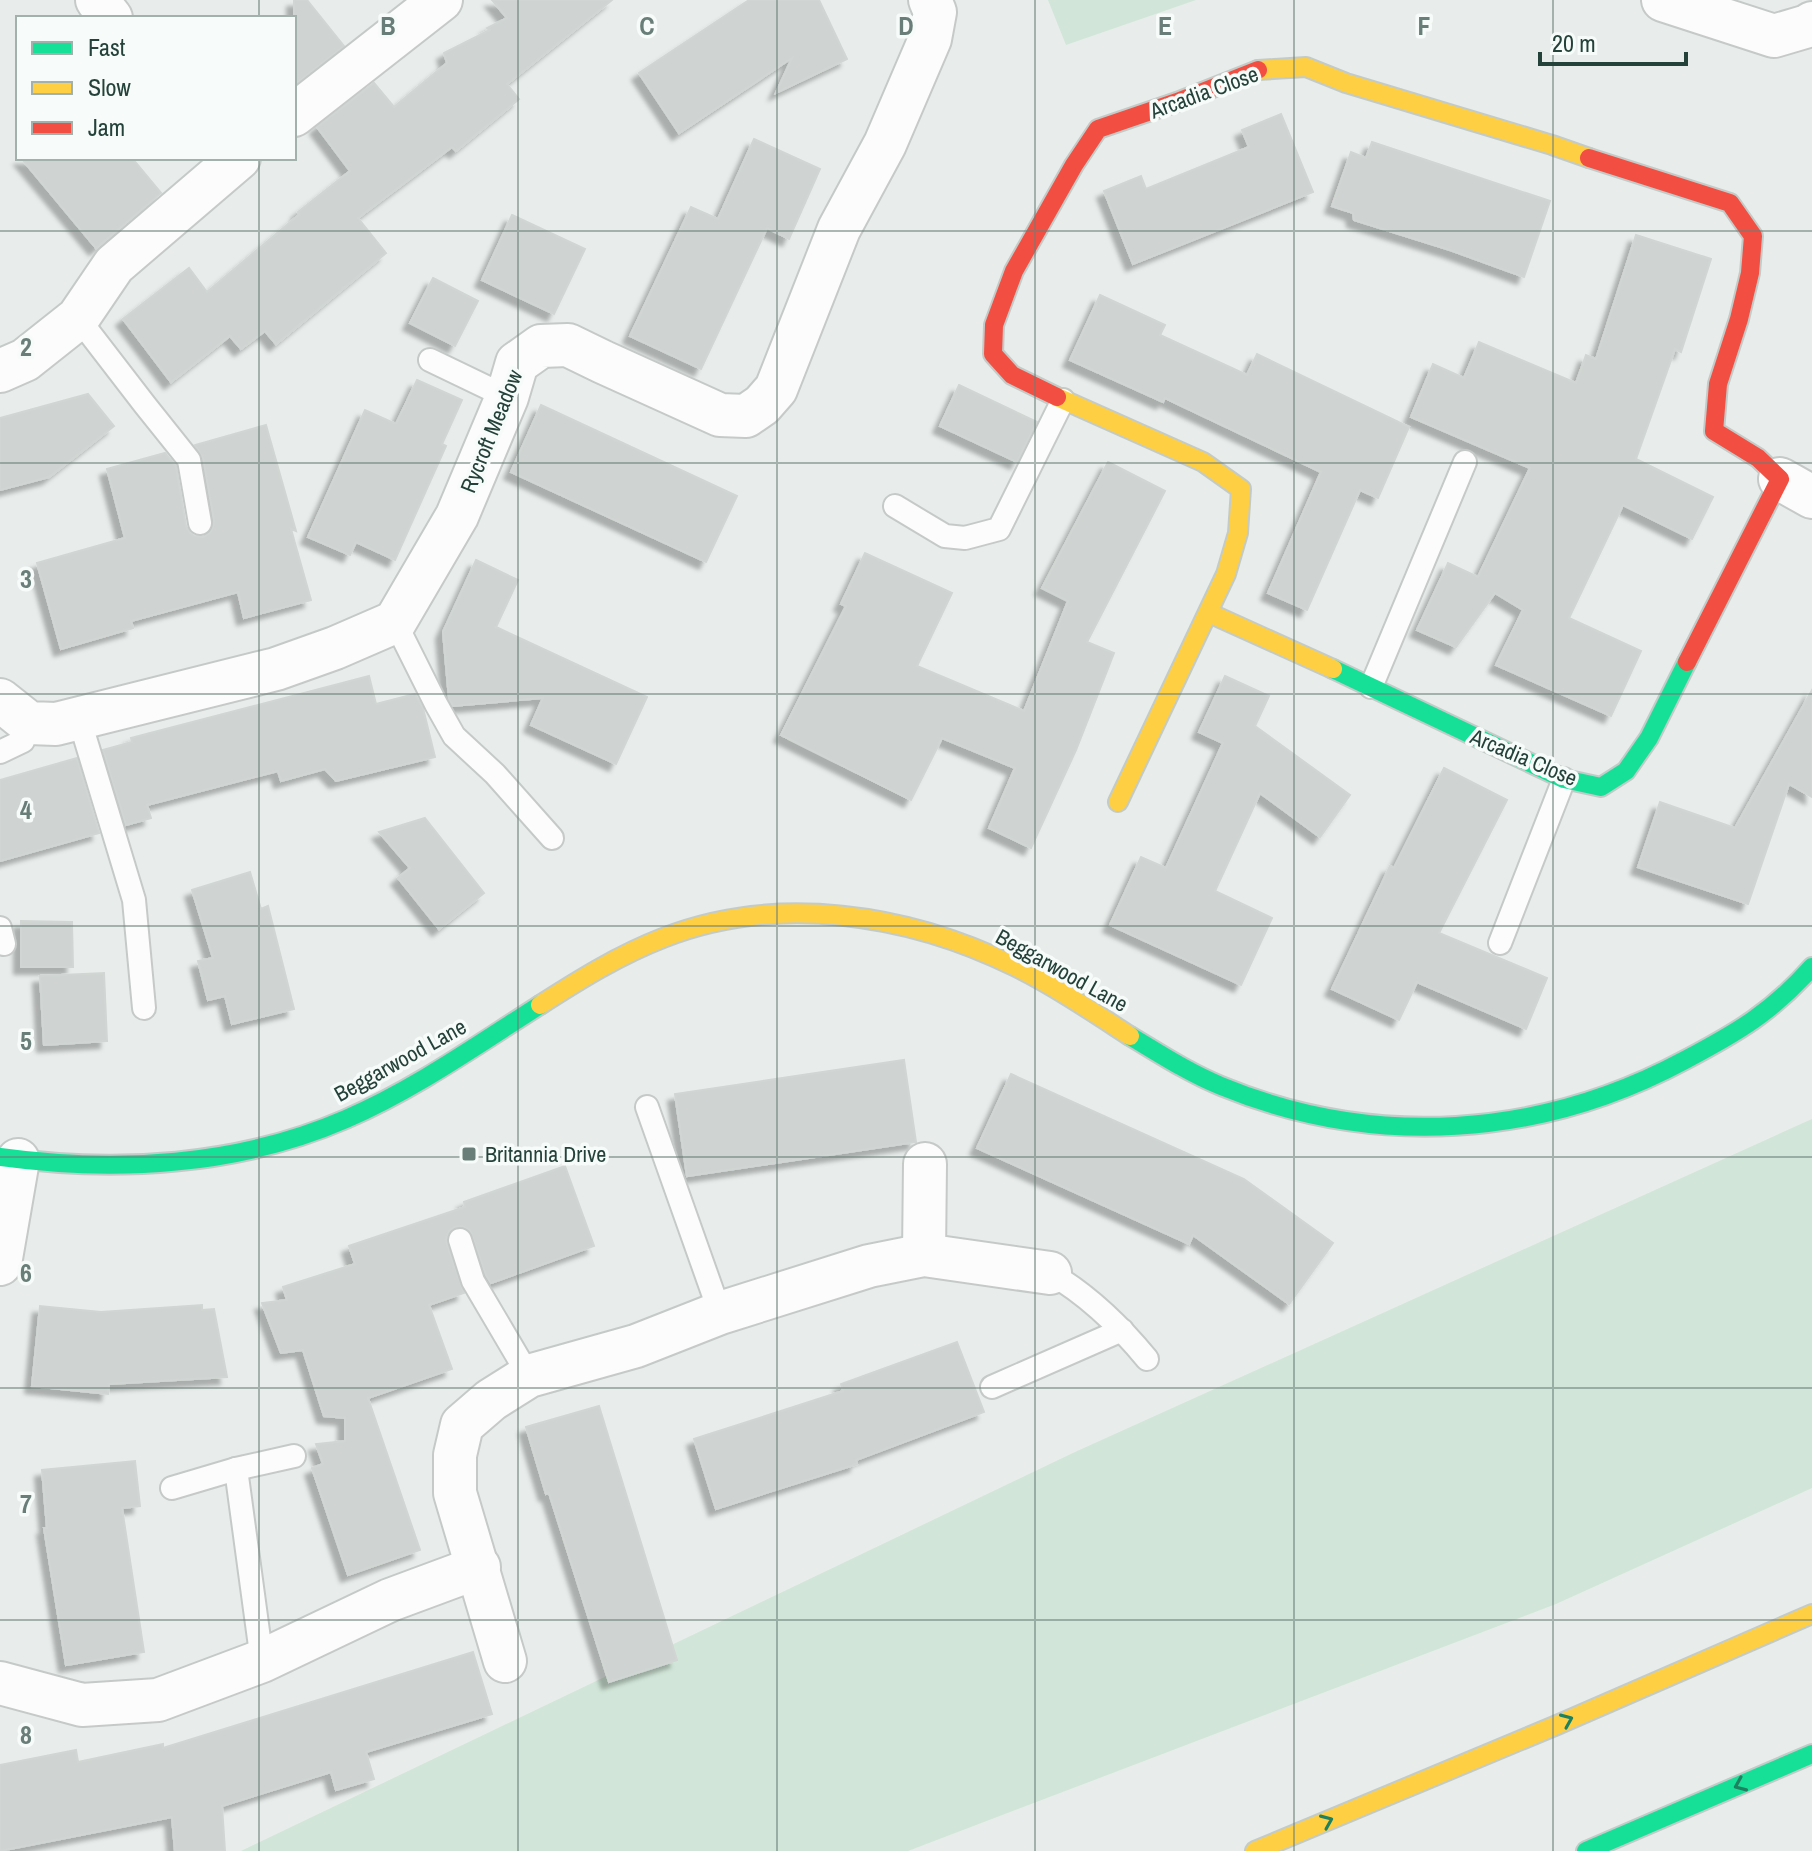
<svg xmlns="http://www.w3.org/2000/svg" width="1812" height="1851" font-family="'Archivo Narrow',sans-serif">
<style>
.green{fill:#d1e6d8}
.building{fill:#cfd4d2;stroke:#d1d6d4;stroke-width:2;filter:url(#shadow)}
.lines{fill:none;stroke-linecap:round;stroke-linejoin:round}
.lane-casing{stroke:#c5cac8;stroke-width:26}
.street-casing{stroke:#c5cac8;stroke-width:46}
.fast-casing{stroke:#c3cbc8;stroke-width:22}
.slow-casing{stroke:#c3cbc8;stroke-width:22}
.jam-casing{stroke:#c3cbc8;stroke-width:22}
.lane{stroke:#fcfcfc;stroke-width:22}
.street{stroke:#fcfcfc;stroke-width:42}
.fast{stroke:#16e098;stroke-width:18}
.slow{stroke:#ffcf43;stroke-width:18}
.jam{stroke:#f24e42;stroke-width:18}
.oneway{stroke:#1e8160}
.grid{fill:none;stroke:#697e78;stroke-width:2;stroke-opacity:0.55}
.poi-dot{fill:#697e78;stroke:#f7fbf9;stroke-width:3}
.labels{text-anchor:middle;stroke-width:7;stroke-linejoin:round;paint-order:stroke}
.street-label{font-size:22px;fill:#24423a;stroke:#f7fbf9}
.poi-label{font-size:22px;fill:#24423a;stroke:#f7fbf9;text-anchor:start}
.grid-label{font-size:26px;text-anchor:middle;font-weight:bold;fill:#697e78;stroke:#f7fbf9;stroke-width:7;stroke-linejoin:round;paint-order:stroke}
</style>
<defs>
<filter id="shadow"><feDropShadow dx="-7" dy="7" stdDeviation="2" flood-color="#0004"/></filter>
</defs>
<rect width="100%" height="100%" fill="#e8edeb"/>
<g class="green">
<polygon points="1048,0 1196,0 1066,45"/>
<polygon points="1812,1119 1812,1488 1556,1604 908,1851 241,1851 1075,1452"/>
</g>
<g class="building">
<polygon points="294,0 307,0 344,46 294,85"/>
<polygon points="492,0 612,0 507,84 519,99 456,151 452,147 358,218 386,253 276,344 265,331 241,349 230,336 171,382 123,319 189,268 207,292 300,214 298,212 350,171 317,127 374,83 394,107 447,63 444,53 490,30 487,28 507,18"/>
<polygon points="749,0 819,0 847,59 776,93 792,58 679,133 639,73"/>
<polygon points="1281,114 1313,192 1133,264 1104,191 1141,176 1146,189 1249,147 1242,130"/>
<polygon points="754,139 820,169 789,239 767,228 701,369 630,336 691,207 718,219"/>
<polygon points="1372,142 1550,201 1524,277 1450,250 1354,220 1353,213 1332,206 1351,152 1366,158"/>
<polygon points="21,158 132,158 161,193 96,248"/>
<polygon points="512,215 585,249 554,314 482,280"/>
<polygon points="1636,235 1711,259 1681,352 1675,349 1636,459 1713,497 1692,539 1623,505 1569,618 1641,651 1611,716 1496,665 1523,610 1495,593 1456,647 1417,630 1448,563 1478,577 1530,468 1411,417 1433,364 1464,378 1479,342 1576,383 1586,355 1596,359"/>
<polygon points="433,278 478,301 455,346 410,323"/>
<polygon points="1100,295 1165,325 1160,335 1247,375 1257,354 1409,427 1378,498 1360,490 1307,610 1268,593 1321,472 1165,398 1163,402 1070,360"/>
<polygon points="417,380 462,400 442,444 446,446 395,560 356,542 350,555 308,537 365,410 396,424"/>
<polygon points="959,385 1037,422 1017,462 940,426"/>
<polygon points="88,394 114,426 49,477 0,490 0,418"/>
<polygon points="541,405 737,496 706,562 511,472"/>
<polygon points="266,425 296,531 291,529 311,600 244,618 238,592 131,621 133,628 61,649 37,563 125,538 107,469 165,453 176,466 186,526 190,533 194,536 203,537 210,533 213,528 214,521 203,458 195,445"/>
<polygon points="1108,462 1165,491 1087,642 1114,653 1076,750 1031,848 989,828 1015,768 942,738 911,800 781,735 846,606 841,604 865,553 952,593 917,666 1024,711 1068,601 1042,588"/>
<polygon points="476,560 518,580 496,627 647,697 616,764 531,725 543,698 453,706 449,699 443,632"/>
<polygon points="369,676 376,704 415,694 423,708 435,757 336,781 325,769 281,781 278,771 147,805 151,818 126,825 103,750 132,742 131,738"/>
<polygon points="1225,676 1269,696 1255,726 1350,795 1320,837 1260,793 1215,891 1272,918 1241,985 1110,925 1141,857 1166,868 1223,743 1199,732"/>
<polygon points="1812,690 1812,797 1789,784 1748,904 1638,867 1660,802 1735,828"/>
<polygon points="77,758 99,833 0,861 0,780"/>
<polygon points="1444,768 1507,800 1439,933 1547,978 1526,1029 1417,982 1399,1020 1332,989 1390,866 1394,868"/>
<polygon points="425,818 484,893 439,929 398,878 410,868 379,832"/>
<polygon points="250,872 261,909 268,906 294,1009 232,1024 225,996 208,1000 198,961 213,958 192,890"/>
<polygon points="21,921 72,922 73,967 21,967"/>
<polygon points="104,973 107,1041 44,1045 40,976"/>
<polygon points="904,1060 916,1142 687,1176 675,1094"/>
<polygon points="1011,1074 1244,1179 1333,1243 1289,1304 1193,1235 1189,1244 977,1148"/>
<polygon points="565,1166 594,1246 491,1283 486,1275 470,1230 462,1226 455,1227 449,1231 446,1238 447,1244 464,1293 429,1305 452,1369 368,1398 420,1550 348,1575 312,1468 323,1464 316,1444 345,1441 345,1418 324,1416 303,1350 281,1353 262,1303 287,1300 283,1287 355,1264 349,1246 465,1207 464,1202"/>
<polygon points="202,1305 202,1310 214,1309 227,1377 109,1384 108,1394 32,1386 40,1306 101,1312"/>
<polygon points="957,1342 984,1412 856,1460 857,1464 716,1509 694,1439 843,1391 841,1384"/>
<polygon points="599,1406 677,1660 609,1682 549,1493 546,1494 526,1427"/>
<polygon points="135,1461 140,1506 122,1508 144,1652 66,1665 44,1528 47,1528 42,1470"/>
<polygon points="473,1652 492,1714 366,1752 374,1779 336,1790 331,1772 222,1806 225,1851 175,1851 172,1817 0,1851 0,1765 76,1750 78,1762 163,1744 163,1748"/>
</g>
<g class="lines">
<defs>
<g id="lane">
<polyline points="78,318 145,405 189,460 200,523"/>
<polyline points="430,360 507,397"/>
<polyline points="895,506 945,536 965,538 999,529 1063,400"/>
<polyline points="395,622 436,704 454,736 495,774 552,838"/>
<polyline points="1371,687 1465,462"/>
<polyline points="79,718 134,900 144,1008"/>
<polyline points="0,752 23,741 29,723"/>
<polyline points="0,928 4,944"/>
<polyline points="1500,943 1564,779"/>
<polyline points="647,1107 720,1313"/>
<polyline points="460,1240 473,1281 529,1376"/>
<path d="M1050,1273c38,22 69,52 97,86"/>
<polyline points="992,1387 1122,1330"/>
<polyline points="236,1469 262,1661"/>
<polyline points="172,1488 236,1469 294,1456"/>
</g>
<g id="street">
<polyline points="97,0 111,18"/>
<polyline points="1663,0 1774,36 1808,26 1812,23"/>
<polyline points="294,115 441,0"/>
<polyline points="0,371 25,360 78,318 114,265 239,158"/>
<polyline points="1780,479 1812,497"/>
<polyline points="0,700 29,723 56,724 276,669 335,648 395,622 457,516 507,397 517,363 541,346 568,345 603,362 720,415 746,416 762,405 776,389 839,229 885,144 930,39 935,12 930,0"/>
<polyline points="924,1255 925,1164"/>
<polyline points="0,1264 18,1160"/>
<polyline points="505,1661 455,1493 455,1455 462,1425 491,1400 529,1376 636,1346 720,1313 869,1266 924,1255 1050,1273"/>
<polyline points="0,1683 82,1705 158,1700 262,1661 390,1600 479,1567"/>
</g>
<g id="fast">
<polyline points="1333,669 1564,779 1601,787 1626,771 1649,738 1687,662"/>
<path d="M1130,1036c30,18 59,37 91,50 153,63 319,52 464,-26 53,-28 87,-48 127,-93"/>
<path d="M0,1157c116,16 238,9 346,-38 69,-30 131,-74 194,-114"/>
<polyline points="1586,1851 1812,1754"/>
</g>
<g id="slow">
<polyline points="1258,70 1306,67 1346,83 1552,145 1589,158"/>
<polyline points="1057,397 1203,462 1241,489 1238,533 1226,574 1118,802"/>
<polyline points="1209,613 1333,669"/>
<path d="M540,1005c39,-25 79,-50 123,-67 114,-45 246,-24 353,29 40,20 77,45 114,69"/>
<polyline points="1255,1851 1557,1725 1812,1614"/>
</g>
<g id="jam">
<polyline points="1589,158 1730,203 1753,236 1750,273 1739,319 1718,384 1714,431 1758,458 1780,479 1687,662"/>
<polyline points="1057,397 1012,375 993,354 994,325 1014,271 1074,165 1098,129 1177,102 1258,70"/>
</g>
</defs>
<use href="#lane" class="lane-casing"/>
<use href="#street" class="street-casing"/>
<use href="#fast" class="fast-casing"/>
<use href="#slow" class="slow-casing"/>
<use href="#jam" class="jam-casing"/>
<use href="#lane" class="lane"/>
<use href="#street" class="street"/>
<use href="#fast" class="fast"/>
<use href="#slow" class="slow"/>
<use href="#jam" class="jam"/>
</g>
<defs><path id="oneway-chevron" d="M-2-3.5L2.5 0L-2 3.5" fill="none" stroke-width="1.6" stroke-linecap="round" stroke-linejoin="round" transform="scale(2)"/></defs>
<g class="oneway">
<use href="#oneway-chevron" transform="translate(1567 1720) rotate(-23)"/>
<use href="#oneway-chevron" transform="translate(1740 1785) rotate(157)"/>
<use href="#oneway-chevron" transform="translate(1327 1821) rotate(-23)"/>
</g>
<path class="grid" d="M259,0v18M518,0v1851M777,0v1851M1035,0v1851M1294,0v1851M1553,0v1851M259,158v1693M0,231h1812M0,463h1812M0,694h1812M0,926h1812M0,1157h1812M0,1388h1812M0,1620h1812"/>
<rect class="poi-dot" x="461" y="1146" width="16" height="16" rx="4"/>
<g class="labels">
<g class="street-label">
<text transform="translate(1204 92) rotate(-20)" y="8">Arcadia Close</text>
<text transform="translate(491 431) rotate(-68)" y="8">Rycroft Meadow</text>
<text transform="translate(1524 757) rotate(23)" y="8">Arcadia Close</text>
<text transform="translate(1062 970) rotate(29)" y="8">Beggarwood Lane</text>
<text transform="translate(400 1060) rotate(-29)" y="8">Beggarwood Lane</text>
</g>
<g class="poi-label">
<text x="485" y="1162">Britannia Drive</text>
</g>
</g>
<g class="grid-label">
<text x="388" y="35">B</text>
<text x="647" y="35">C</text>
<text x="906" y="35">D</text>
<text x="1165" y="35">E</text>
<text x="1424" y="35">F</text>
<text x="26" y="356">2</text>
<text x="26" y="588">3</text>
<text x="26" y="819">4</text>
<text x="26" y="1050">5</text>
<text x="26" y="1282">6</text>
<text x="26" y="1513">7</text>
<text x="26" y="1744">8</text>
</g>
<rect x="16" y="16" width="280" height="144" fill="#f7fbf9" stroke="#a3b1ad" stroke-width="2"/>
<rect x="32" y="42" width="40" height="12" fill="#16e098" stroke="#a3b1ad" stroke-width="2"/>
<text x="88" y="56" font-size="24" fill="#24423a">Fast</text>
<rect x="32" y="82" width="40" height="12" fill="#ffcf43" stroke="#a3b1ad" stroke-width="2"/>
<text x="88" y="96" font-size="24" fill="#24423a">Slow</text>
<rect x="32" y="122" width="40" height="12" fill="#f24e42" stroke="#a3b1ad" stroke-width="2"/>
<text x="88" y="136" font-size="24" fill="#24423a">Jam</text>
<path d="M1540 52v12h146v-12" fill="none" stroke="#24423a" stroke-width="4"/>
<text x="1552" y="52" font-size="24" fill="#24423a" stroke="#f7fbf9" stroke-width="6" paint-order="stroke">20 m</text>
</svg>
